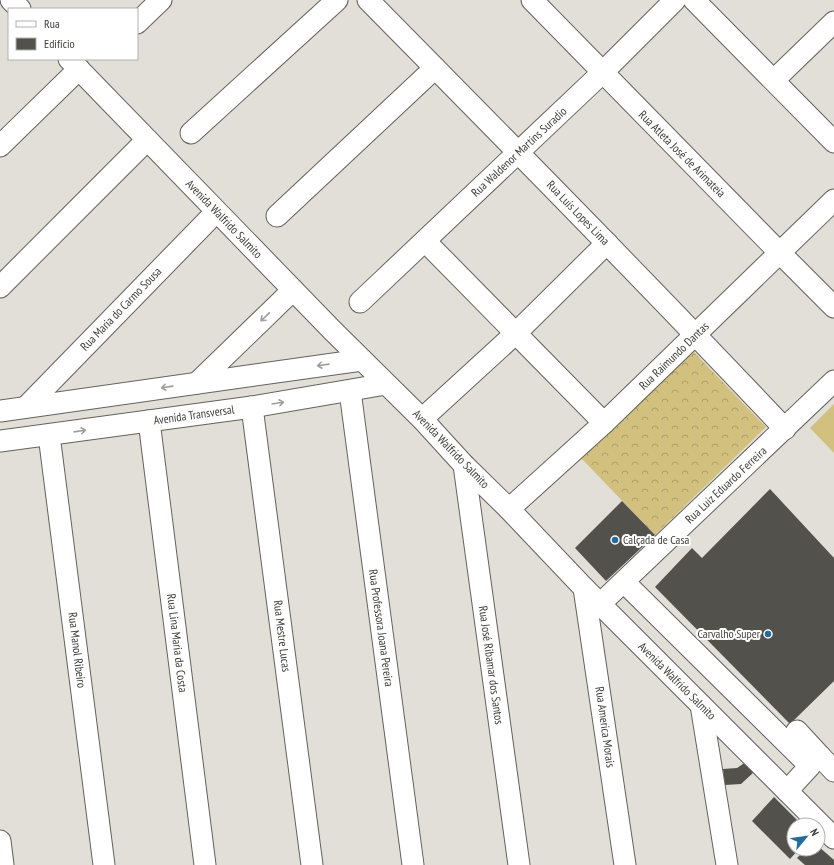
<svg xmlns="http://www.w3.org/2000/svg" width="834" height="865" font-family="'PT Sans Narrow',sans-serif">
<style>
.forest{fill:url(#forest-crowns)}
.garden{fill:#d2c17e}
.building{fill:#53514b}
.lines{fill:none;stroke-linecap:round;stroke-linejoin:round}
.minor-casing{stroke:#64625c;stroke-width:23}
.minor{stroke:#fff;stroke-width:21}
.oneway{stroke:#9e9e9c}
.poi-dot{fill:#246a9e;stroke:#fff;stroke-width:1.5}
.labels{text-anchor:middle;stroke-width:4;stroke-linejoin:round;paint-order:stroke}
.street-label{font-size:12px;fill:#3e3d3a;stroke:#fff}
.poi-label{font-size:12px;fill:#3e3d3a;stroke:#fff;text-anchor:start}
</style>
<defs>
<pattern id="forest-crowns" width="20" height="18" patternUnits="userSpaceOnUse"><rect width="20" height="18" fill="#d2c17e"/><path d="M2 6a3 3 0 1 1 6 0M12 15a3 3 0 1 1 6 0" fill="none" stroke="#ac9e68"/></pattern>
</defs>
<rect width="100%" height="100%" fill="#e1dfd8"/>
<polygon class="forest" points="692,350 766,427 655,535 581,458"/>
<polygon class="garden" points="834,404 834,453 810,428"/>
<g class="building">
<polygon points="770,489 834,558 834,681 790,724 655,587 692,548 702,558"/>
<polygon points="622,501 655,535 606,581 575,548"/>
<polygon points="746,762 754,772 741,784 725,785 723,769 737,768"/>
<polygon points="774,797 802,825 794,825 794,849 799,849 790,859 752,821"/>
<polygon points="818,846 834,860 834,865 805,865 797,858 806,849 818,849"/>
</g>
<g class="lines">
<defs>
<g id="minor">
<polyline points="11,0 20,9"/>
<path d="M368,0c140,142 280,284 417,429"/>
<polyline points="532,0 780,253 834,307"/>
<polyline points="694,0 834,142"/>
<polyline points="137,23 161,0"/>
<polyline points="69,59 332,330 422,419 464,465 509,509 584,588 834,838"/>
<polyline points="774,80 834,22"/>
<polyline points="191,133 337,0"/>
<polyline points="0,146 79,69"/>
<polyline points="277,216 435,68"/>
<polyline points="425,241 604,423"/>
<polyline points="0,287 147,140"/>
<polyline points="360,302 602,73 675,0"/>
<polyline points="197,383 293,290"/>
<polyline points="350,391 413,865"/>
<polyline points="26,407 216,212"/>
<polyline points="252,407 312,865"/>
<polyline points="0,411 362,360"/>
<polyline points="422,419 516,333 607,243"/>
<polyline points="149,421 205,865"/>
<polyline points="49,435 104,865"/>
<polyline points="0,441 252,407 386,384"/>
<polyline points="464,465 519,865"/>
<polyline points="509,509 604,423 834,200"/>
<polyline points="624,582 810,766 787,791"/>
<polyline points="584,588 625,865"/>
<polyline points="600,604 834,381"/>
<polyline points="701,705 727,865"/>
<polyline points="797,731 820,756 818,758"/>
<polyline points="820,756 834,771"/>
<polyline points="0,841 3,865"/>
</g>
</defs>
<use href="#minor" class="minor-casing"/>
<use href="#minor" class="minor"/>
</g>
<defs><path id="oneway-shaft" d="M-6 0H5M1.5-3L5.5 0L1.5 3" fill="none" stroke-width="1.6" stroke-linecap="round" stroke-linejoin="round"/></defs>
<g class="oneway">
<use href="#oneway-shaft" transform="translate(265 317) rotate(136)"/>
<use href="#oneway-shaft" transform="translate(323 365) rotate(172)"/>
<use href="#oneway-shaft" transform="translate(167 387) rotate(172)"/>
<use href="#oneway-shaft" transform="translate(278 403) rotate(-9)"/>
<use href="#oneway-shaft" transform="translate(80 431) rotate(-8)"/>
</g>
<g class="poi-dot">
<circle cx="615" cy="540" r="4"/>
<circle cx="768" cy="634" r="4"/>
</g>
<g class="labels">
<g class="street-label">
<text transform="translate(519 152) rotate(-43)" y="4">Rua Waldenor Martins Suradio</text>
<text transform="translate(682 154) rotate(45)" y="4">Rua Atleta José de Arimateia</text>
<text transform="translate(578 213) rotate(46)" y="4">Rua Luís Lopes Lima</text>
<text transform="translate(224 219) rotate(46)" y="4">Avenida Walfrido Salmito</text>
<text transform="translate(121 309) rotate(-46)" y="4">Rua Maria do Carmo Sousa</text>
<text transform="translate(674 356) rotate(-44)" y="4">Rua Raimundo Dantas</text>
<text transform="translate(194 415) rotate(-8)" y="4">Avenida Transversal</text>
<text transform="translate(451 449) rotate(46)" y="4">Avenida Walfrido Salmito</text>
<text transform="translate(726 485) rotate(-43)" y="4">Rua Luiz Eduardo Ferreira</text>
<text transform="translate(381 628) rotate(82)" y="4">Rua Professora Joana Pereira</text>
<text transform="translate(282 636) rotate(83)" y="4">Rua Mestre Lucas</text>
<text transform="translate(177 643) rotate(83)" y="4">Rua Lina Maria da Costa</text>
<text transform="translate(77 650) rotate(83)" y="4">Rua Manol Ribeiro</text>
<text transform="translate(491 665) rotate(82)" y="4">Rua José Ribamar dos Santos</text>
<text transform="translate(677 681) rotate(45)" y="4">Avenida Walfrido Salmito</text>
<text transform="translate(605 727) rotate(82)" y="4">Rua America Morais</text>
</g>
<g class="poi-label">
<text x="623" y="544">Calçada de Casa</text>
<text x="760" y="638" text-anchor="end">Carvalho Super</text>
</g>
</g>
<rect x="8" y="8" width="130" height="52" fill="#ffffff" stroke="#b2b1b0"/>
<rect x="16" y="21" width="20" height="6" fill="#ffffff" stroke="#b2b1b0"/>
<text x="44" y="28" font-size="12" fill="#3e3d3a">Rua</text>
<rect x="16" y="38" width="20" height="12" fill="#53514b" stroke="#b2b1b0"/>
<text x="44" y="48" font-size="12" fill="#3e3d3a">Edifício</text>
<g transform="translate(806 837) rotate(61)"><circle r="19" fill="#ffffff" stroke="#b2b1b0"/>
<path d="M0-3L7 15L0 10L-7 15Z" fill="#246a9e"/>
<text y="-6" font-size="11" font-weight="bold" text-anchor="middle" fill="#3e3d3a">N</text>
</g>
</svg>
